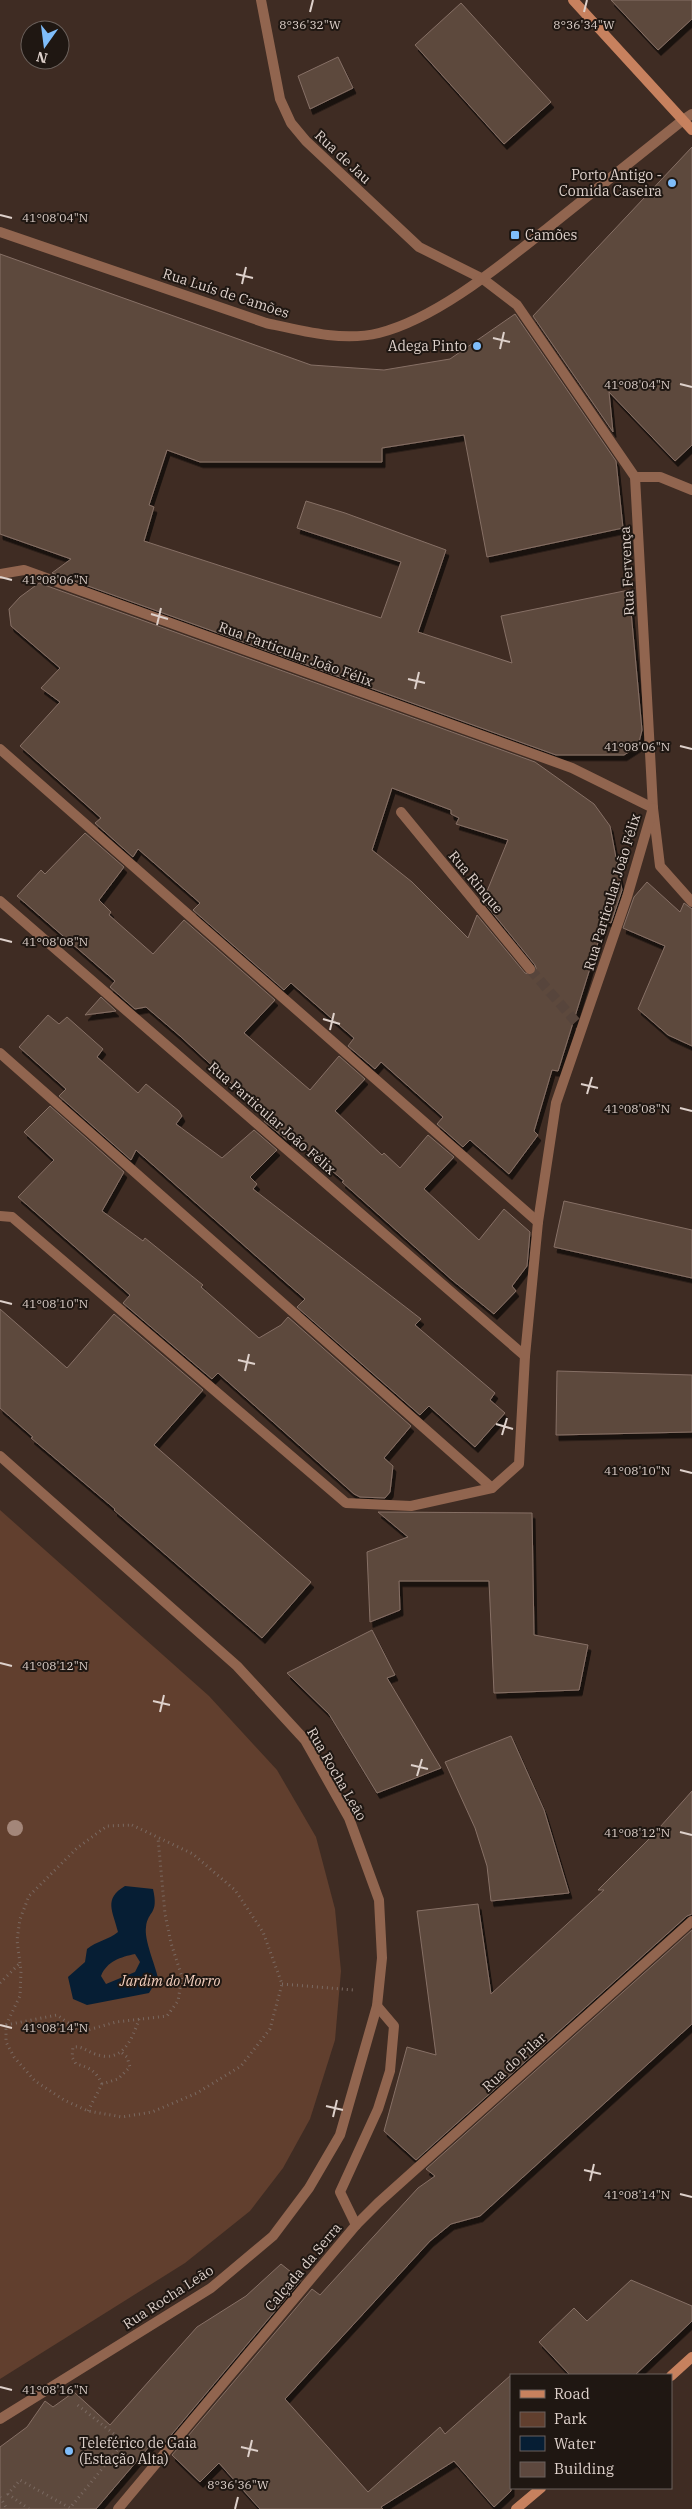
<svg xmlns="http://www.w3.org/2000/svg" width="692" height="2509" font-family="'IBM Plex Serif',serif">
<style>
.green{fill:#613f2e}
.water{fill:#061e34;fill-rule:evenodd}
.building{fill:#5d483e;stroke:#867065;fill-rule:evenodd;filter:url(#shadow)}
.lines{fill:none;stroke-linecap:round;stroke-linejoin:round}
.minor-tunnel{stroke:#57453c;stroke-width:10;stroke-dasharray:10 5;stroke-linecap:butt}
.path{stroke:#7a6961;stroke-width:3;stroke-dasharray:1 4;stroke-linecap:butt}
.service{stroke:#91654f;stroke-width:10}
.minor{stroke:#91654f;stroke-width:10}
.tertiary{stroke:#91654f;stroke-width:10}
.secondary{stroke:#c7815e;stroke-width:10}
.tree{fill:#a38679}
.ticks{fill:none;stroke:#ded1cb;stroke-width:2}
.poi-dot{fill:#7fbdfa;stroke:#1f1712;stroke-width:2}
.labels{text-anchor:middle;stroke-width:4;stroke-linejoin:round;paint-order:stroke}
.street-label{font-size:14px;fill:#ded1cb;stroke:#1f1712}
.poi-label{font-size:14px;fill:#ded1cb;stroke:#1f1712;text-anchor:end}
.park-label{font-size:14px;font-style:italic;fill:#f4d0bf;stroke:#1f1712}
.ticks-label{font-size:12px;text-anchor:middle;fill:#ded1cb;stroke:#1f1712;stroke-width:4;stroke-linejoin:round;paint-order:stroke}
</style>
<defs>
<filter id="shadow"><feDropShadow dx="3" dy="5.5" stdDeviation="0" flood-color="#0009"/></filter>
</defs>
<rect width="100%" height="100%" fill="#3f2c23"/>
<polygon class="green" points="0,1510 209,1696 277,1770 316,1837 335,1909 341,1971 335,2040 310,2119 283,2168 250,2211 185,2263 0,2379"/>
<path class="water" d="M125,1886l28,3c6,26 -5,21 -7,38 -2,13 9,37 12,51l-9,15 -62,12 -14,-6 -5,-22 17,-15 2,-13c10,-8 21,-9 31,-17 -5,-21 -15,-33 7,-46zM135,1954l5,8 -5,10 -29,12 -5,-8c6,-15 20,-19 34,-22z"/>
<g class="building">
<polygon points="611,0 692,0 692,19 658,50"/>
<polygon points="461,3 551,102 504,144 415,45"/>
<polygon points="338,57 353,88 310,109 298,76"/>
<polygon points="692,147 692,445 675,461 609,392 613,432 533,316"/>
<polygon points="0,254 311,365 384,370 450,359 515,314 616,461 623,528 487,557 464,435 382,448 382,462 200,462 167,450 149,505 154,507 144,541 381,618 401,562 297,528 306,501 345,513 446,550 418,632 512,663 501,616 629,590 642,730 638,746 624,755 556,755 52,573 71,559 0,534"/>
<path d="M39,583l496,179 59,42 16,22 12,64 -11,33 -6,-3 -47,151 -6,-1 -18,61 4,4 -29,39 -39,-34 -7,7 -26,-23 6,-7 -62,-55 -6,7 -27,-23 6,-8 -63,-55 -7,7 -91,-80 7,-7 -62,-54 -5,8 -38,-34 6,-5 -81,-72 40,-44 -19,-14 19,-20 -49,-42 -2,-17 11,-12zM392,788l59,22v4l8,4 -3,6 52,16 -25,61 52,64 2,6 -3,4 -9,-2 -48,-58 -9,23 -56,-56 -40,-32z"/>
<polygon points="85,833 124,867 99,900 111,912 109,915 153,954 184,920 275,1000 244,1033 310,1090 339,1056 365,1079 335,1111 382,1155 384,1153 400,1168 428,1135 454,1157 424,1189 479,1240 504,1209 530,1232 527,1266 512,1286 516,1291 494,1314 452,1280 342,1182 344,1181 291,1136 287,1140 264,1121 268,1117 180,1036 146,1007 135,1009 110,987 115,981 17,896 41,870 45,874"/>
<polygon points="647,882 680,912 684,903 692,909 692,1046 668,1035 638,1009 665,946 623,928 634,897"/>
<polygon points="101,997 116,1011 85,1015"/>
<polygon points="48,1015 59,1024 67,1017 103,1049 97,1057 138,1093 146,1084 179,1111 182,1116 176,1124 222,1158 254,1130 277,1150 250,1177 257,1184 253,1189 421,1319 415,1325 495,1393 490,1400 505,1413 475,1447 429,1406 420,1415 297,1307 305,1299 282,1279 136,1150 131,1160 59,1096 66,1089 19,1047"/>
<polygon points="50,1106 124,1172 102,1211 143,1241 145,1238 203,1285 201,1287 259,1338 281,1325 288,1317 411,1426 384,1458 393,1466 390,1492 385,1498 360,1497 354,1494 218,1373 212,1379 123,1303 130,1295 18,1197 54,1160 24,1132"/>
<polygon points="564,1201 692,1230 692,1278 554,1247"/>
<polygon points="0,1309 67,1368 114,1314 203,1390 154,1445 311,1582 262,1638 114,1510 115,1509 31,1438 33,1437 0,1408"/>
<polygon points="557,1371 692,1375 692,1432 556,1435"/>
<polygon points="378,1512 532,1513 534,1635 588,1645 579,1690 494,1693 489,1581 399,1581 400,1610 370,1622 367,1552 408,1537"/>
<polygon points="372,1630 395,1675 387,1678 441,1768 377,1793 329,1714 287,1673"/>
<polygon points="511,1736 544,1810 569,1893 491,1901 487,1866 475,1828 445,1762"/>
<polygon points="692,1791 692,1914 687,1916 416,2160 384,2131 407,2047 436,2055 417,1911 478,1904 491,1994 604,1890 598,1890 652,1836"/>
<polygon points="692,1930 692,2024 480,2216 451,2224 430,2241 285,2399 368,2492 440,2427 445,2434 511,2375 511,2491 494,2507 454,2461 381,2507 383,2509 260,2509 219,2463 200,2482 172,2455 312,2289 320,2295 418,2188 435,2176 426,2169"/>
<polygon points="281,2264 301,2280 162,2446 154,2441 96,2509 0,2509 0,2447 27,2427 45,2401 53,2407 74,2392 110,2425 197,2327 246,2296"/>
<polygon points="631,2280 692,2306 692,2321 635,2375 570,2375 539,2342 574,2308 587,2321"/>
</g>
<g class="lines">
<polyline class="minor-tunnel" points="530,969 582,1029"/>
<g class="path">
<polygon points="132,1825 193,1854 235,1890 263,1932 282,1984 270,2029 241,2066 197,2093 152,2112 122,2117 88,2111 64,2100 35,2081 14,2057 6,2042 6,2025 20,1996 21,1971 17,1940 20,1919 29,1896 77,1848 107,1826"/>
<polyline points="0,1983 20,1963"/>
<polyline points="282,1984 354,1990"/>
<polyline points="6,2025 57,2015 81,2032 116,2022 167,2016 178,2001 182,1977 171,1943 165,1914 158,1838"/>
<path d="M102,2084c-6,-13 -13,-17 -26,-20l-4,-7 1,-10c10,-1 13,4 22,7 27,10 37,-14 44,-35"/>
<polyline points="88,2111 102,2084 118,2079 130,2067 127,2057 121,2052"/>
<polyline points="0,2497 7,2509"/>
<polyline points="29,2509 8,2494 20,2480 70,2508 124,2442 75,2403"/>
</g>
<polyline class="service" points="635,477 660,477 692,490"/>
<g class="minor">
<polyline points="683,120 692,114"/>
<polyline points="483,279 517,305 635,477 653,808 660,866 692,902"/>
<polyline points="0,574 24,570 572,768 653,808"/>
<polyline points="0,749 538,1222"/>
<polyline points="401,812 530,969"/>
<polyline points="0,901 525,1356"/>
<polyline points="0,1053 492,1488"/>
<polyline points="0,1216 12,1217 346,1503 411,1506 492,1488 519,1464 525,1356 538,1222 556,1103 627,897 653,808"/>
<polyline points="0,1456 237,1666 305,1740 349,1818 379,1900 382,1958 377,2006 340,2135 309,2188 273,2236 211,2288 0,2419"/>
<polyline points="356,2225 340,2192 378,2109 390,2071 394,2026 377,2006"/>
<polyline points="118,2509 356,2225 378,2203 692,1921"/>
</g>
<g class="tertiary">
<polyline points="261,0 280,99 291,123 306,141 419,247 483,279"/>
<path d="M0,232l266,91c36,8 77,19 113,10 59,-15 123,-69 170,-106 45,-36 89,-71 134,-107"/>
</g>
<g class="secondary">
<polyline points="573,0 692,130"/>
<polyline points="671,2376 692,2357"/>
<polyline points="516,2509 541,2488"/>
</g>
</g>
<circle class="tree" cx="15" cy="1828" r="8"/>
<path class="ticks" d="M310,12l3,-12M584,12l3,-12M0,215l12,3M236,274l17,4M242,284l4,-17M493,338l17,4M500,349l4,-17M680,384l12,3M0,577l12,3M151,614l17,5M157,625l4,-17M408,679l17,4M415,689l4,-17M680,746l12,3M0,939l12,3M323,1019l17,5M330,1030l4,-17M581,1084l17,4M587,1094l5,-17M680,1108l12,3M0,1301l12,3M238,1360l17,4M245,1371l4,-17M496,1424l17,5M502,1435l5,-17M680,1470l12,3M0,1663l12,3M153,1701l17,4M160,1712l4,-17M411,1765l17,4M417,1776l5,-17M680,1832l12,3M0,2025l12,3M326,2106l17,4M333,2117l4,-17M584,2170l17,4M590,2181l4,-17M680,2194l12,3M0,2387l12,3M241,2447l17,4M248,2457l4,-17M235,2509l3,-12"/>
<g class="poi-dot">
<circle cx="672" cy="183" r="5"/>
<rect x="510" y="230" width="10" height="10" rx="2.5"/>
<circle cx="477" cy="346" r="5"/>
<circle cx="69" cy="2451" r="5"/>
</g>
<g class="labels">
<g class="street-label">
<text transform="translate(343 157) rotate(43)" y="5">Rua de Jau</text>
<text transform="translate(226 293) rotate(18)" y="5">Rua Luís de Camões</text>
<text transform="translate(627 571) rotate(-93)" y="5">Rua Fervença</text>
<text transform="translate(296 654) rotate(20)" y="5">Rua Particular João Félix</text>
<text transform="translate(476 882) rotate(50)" y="5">Rua Rinque</text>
<text transform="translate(612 892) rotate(-73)" y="5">Rua Particular João Félix</text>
<text transform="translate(272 1118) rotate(41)" y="5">Rua Particular João Félix</text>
<text transform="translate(337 1774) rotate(60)" y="5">Rua Rocha Leão</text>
<text transform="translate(514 2062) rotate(-42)" y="5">Rua do Pilar</text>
<text transform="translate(303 2267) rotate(-50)" y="5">Calçada da Serra</text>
<text transform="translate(168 2297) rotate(-33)" y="5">Rua Rocha Leão</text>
</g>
<g class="poi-label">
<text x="662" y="180">Porto Antigo -<tspan x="662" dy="16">Comida Caseira</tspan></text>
<text x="525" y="240" text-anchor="start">Camões</text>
<text x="467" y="351">Adega Pinto</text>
<text x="79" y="2448" text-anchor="start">Teleférico de Gaia<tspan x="79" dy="16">(Estação Alta)</tspan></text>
</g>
<g class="park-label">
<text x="170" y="1986">Jardim do Morro</text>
</g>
</g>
<g class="ticks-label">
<text x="310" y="29">8°36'32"W</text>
<text x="584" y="29">8°36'34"W</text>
<text x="55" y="222">41°08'04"N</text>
<text x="637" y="389">41°08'04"N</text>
<text x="55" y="584">41°08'06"N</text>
<text x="637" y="751">41°08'06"N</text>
<text x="55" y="946">41°08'08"N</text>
<text x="637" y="1113">41°08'08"N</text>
<text x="55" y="1308">41°08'10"N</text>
<text x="637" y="1475">41°08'10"N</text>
<text x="55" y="1670">41°08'12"N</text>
<text x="637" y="1837">41°08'12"N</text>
<text x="55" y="2032">41°08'14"N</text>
<text x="637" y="2199">41°08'14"N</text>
<text x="55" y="2394">41°08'16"N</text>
<text x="238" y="2489">8°36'36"W</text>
</g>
<rect x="510" y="2374" width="162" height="115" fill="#1f1712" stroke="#6b615c"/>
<rect x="520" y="2390" width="25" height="8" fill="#c7815e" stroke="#6b615c"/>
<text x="554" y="2399" font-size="15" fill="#ded1cb">Road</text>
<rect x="520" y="2412" width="25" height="15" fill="#613f2e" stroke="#6b615c"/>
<text x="554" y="2424" font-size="15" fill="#ded1cb">Park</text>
<rect x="520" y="2436" width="25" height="15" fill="#061e34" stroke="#6b615c"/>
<text x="554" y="2449" font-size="15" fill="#ded1cb">Water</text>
<rect x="520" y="2462" width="25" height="15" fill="#5d483e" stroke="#6b615c"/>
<text x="554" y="2474" font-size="15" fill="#ded1cb">Building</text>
<g transform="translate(45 45) rotate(194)"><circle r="24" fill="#1f1712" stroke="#6b615c"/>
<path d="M0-4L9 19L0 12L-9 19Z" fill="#7fbdfa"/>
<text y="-8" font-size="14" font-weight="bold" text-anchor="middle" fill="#ded1cb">N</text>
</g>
</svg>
